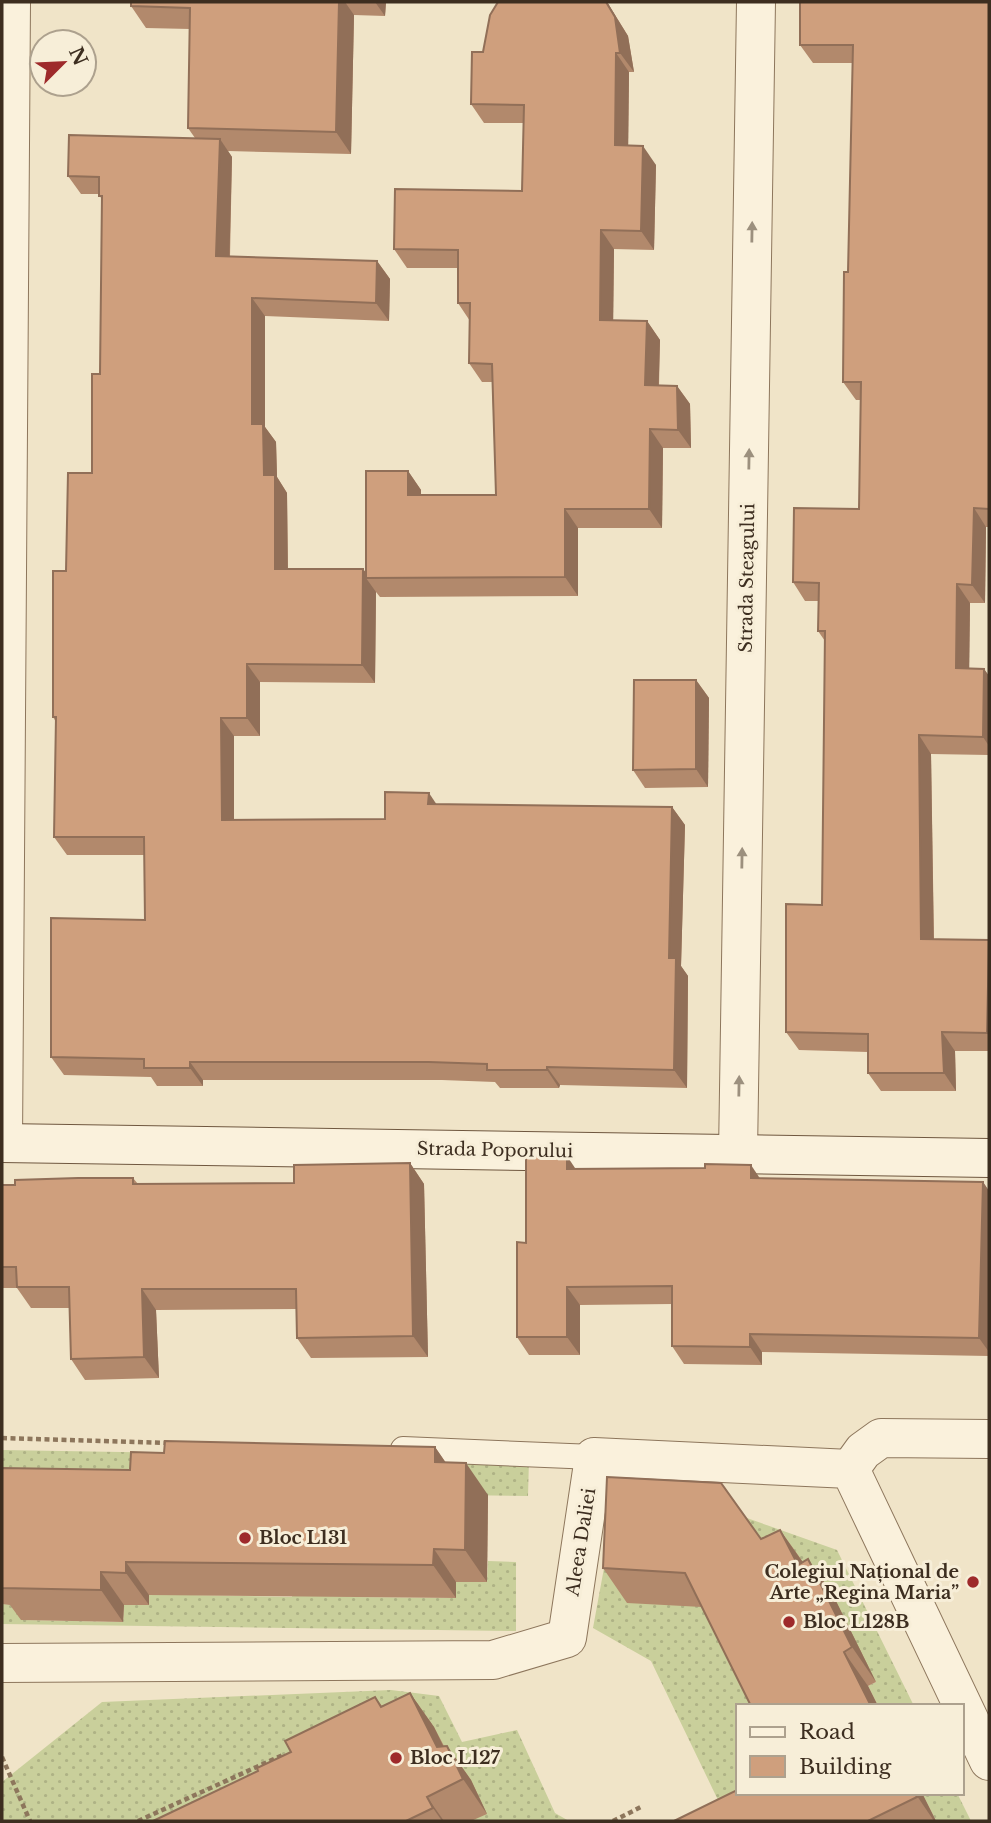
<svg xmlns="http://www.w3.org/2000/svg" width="991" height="1823" font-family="'Libre Baskerville',serif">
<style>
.garden{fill:url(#garden-dots)}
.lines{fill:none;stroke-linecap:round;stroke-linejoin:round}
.lane-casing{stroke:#8d765c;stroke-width:26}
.street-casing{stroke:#8d765c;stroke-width:40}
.secondary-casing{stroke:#6f573f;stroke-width:40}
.path{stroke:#8d765c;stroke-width:4.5;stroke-dasharray:5 3.5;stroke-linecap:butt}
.lane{stroke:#faf1dc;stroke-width:24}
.street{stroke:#faf1dc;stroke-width:38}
.secondary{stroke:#faf1dc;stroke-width:38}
.wall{fill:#b2896c}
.shaded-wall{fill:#916f58}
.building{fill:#cf9f7d;stroke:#916f58;stroke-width:2}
.oneway{fill:#9c907e}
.poi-dot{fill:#9e2a2b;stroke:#f7eed8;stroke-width:2.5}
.labels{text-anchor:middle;stroke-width:6;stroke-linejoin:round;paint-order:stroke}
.street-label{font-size:18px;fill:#3d2e20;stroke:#f7eed8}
.poi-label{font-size:18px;font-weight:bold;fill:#3d2e20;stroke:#f7eed8;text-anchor:start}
</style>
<defs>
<pattern id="garden-dots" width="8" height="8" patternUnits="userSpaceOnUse" patternTransform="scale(1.75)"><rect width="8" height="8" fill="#c9cf9b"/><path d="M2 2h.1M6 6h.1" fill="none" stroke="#aeb285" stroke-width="1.8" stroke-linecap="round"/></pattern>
</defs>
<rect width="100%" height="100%" fill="#f0e4c8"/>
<g class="garden">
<polygon points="2,1450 529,1459 528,1496 457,1495 2,1512"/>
<polygon points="615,1508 725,1608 758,1706 737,1706 737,1793 817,1793 718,1800 651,1661 593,1628"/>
<polygon points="744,1517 837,1550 914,1706 878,1706 868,1686 876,1682 785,1573"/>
<polygon points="488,1561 516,1562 516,1631 2,1624 2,1604 21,1605 22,1620 123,1622 124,1605 149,1574 191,1595 292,1597 293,1578 350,1597 455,1598 456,1582 487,1582"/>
<polygon points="391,1690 439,1696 462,1742 517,1730 555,1813 569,1821 2,1821 2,1782 102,1702"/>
<polygon points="922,1793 957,1793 971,1821 936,1821"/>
</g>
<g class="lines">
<defs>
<polyline id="lane" points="403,1449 594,1457"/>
<g id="street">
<polyline points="3,1143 11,2"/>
<polyline points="738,1154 756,2"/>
<polyline points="850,1469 863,1451 881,1438 989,1439"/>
<polyline points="2,1663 493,1660 567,1638 594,1457 850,1469 989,1761"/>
</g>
<polyline id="secondary" points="2,1143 989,1158"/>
</defs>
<use href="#lane" class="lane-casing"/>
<use href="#street" class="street-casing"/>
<use href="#secondary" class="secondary-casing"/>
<g class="path">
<polyline points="2,1438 170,1443"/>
<polyline points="2,1757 30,1821"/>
<polyline points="138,1821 285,1754"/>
<polyline points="613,1821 641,1807"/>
</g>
<use href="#lane" class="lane"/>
<use href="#street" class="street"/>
<use href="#secondary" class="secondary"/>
</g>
<g class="wall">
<polygon points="131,2 386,2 385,16 354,15 351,154 228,151 232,157 230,257 377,261 390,279 389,321 265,316 265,427 276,442 277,477 287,493 288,569 363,569 366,573 408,471 421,490 421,495 496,495 492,382 482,382 469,363 470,321 458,303 458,268 407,268 394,249 522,191 524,123 484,123 471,104 483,52 607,2 628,36 634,72 629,72 628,145 656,165 654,250 614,249 613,320 647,321 660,340 659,386 677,386 690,404 691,448 663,448 662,528 578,528 578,596 380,597 376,592 375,683 260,682 260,736 234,736 234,820 385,819 436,804 672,807 685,825 681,966 688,976 687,1088 560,1085 559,1088 500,1088 495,1082 442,1080 203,1080 203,1086 157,1086 151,1077 64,1075 51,1057 145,920 144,855 67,855 54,837 56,722 53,717 66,571 92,473 100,374 102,200 99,194 81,194 68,176 195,138 188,128 190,29 146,28 131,6"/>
<polygon points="989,2 989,527 986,527 985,603 970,603 969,668 984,669 989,676 989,755 931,754 934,939 989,940 989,1051 955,1051 956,1091 881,1091 868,1073 868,1052 799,1050 786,1032 822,905 825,641 818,631 819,601 805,601 793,582 859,509 861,400 856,400 843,382 848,272 853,63 813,63 800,45"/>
<polygon points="696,680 709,698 708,787 645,788 633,770"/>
<polygon points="410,1163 424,1184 428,1357 311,1358 297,1338 296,1309 156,1310 159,1378 85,1380 71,1359 69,1308 31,1308 17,1288 2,1288 2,1185 133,1178 138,1184 294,1183"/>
<polygon points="576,1169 760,1178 983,1182 989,1191 989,1356 762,1352 762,1365 684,1364 672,1346 672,1304 580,1305 580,1355 529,1355 517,1337"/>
<polygon points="435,1447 446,1463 488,1495 487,1582 456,1582 456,1598 149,1595 149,1605 124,1605 123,1622 21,1620 10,1605 2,1604 2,1468 130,1470 164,1453"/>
<polygon points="780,1530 803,1562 832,1593 876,1682 868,1686 878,1706 751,1706 702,1607 627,1603 603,1568 761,1539"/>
<polygon points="410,1693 434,1727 444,1746 447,1746 471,1780 487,1814 471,1821 153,1821 258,1771 291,1752 375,1697 382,1706"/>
<polygon points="737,1793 922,1793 936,1821 674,1821"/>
</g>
<g class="shaded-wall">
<polygon points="339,2 345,2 354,15 351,154 336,132"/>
<polygon points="375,2 386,2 385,16"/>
<polygon points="607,2 628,36 634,72 620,53"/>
<polygon points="616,53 629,72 628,164 615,145"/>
<polygon points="220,139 232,157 229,274 216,256"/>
<polygon points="643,146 656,165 654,250 641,231"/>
<polygon points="601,230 614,249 613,339 600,320"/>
<polygon points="377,261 390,279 389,321 376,303"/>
<polygon points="252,298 265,316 265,427 276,442 277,477 287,493 288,587 275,569 264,475 252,424"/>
<polygon points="647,321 660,340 658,404 645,385"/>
<polygon points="677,386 690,404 691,448 678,430"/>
<polygon points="650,429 663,448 662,528 649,509"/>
<polygon points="408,471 421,490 421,514 408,495"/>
<polygon points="974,508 986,527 985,603 972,585"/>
<polygon points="565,509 578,528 578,596 565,577"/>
<polygon points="363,569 370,578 366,578 376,592 375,683 362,665"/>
<polygon points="957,584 970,603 969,686 956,668"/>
<polygon points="247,664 260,682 260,736 247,718"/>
<polygon points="984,669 989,676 989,746 983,737"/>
<polygon points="696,680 709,698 708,787 696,769"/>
<polygon points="221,718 234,736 234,838 222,820"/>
<polygon points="919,735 931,754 934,958 921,939"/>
<polygon points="429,793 441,811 428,804"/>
<polygon points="672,807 685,825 681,966 688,976 687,1088 674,1070 669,958"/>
<polygon points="989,955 989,1036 987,1033"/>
<polygon points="942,1032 955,1051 956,1091 944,1073"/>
<polygon points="190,1062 203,1080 203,1086 190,1068"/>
<polygon points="547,1067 560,1085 559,1088 547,1070"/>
<polygon points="567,1156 579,1174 567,1169"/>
<polygon points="410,1163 424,1184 428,1357 413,1336"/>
<polygon points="751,1165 763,1183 751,1178"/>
<polygon points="983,1182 989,1191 989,1352 979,1338"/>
<polygon points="567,1287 580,1305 580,1355 567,1337"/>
<polygon points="142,1289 156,1310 159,1378 144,1357"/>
<polygon points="750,1334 762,1352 762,1365 750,1347"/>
<polygon points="435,1447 457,1479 435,1462"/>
<polygon points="466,1463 488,1495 487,1582 465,1550"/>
<polygon points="780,1530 804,1564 798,1565"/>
<polygon points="434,1549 456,1582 456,1598 433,1565"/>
<polygon points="808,1559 832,1593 876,1682 852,1647"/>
<polygon points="126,1562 149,1595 149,1605 126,1573"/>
<polygon points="101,1572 124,1605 123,1622 101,1590"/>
<polygon points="844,1652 868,1686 878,1706 871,1706"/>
<polygon points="410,1693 434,1727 460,1781 437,1747"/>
<polygon points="447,1746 471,1780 487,1814 463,1779"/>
<polygon points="915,1793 922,1793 936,1821 934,1821"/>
<polygon points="427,1797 444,1821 442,1821 433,1808"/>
</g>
<g class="building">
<polygon points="131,2 339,2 336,132 188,128 190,8 131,6"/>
<polygon points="498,2 606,2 615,17 620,53 616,53 615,145 643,146 641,231 601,230 600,320 647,321 645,385 677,386 678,430 650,429 649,509 565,509 565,577 366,578 366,471 408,471 408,495 496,495 492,364 469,363 470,303 458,303 458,250 394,249 395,189 522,191 524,105 471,104 472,52 483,52 490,15"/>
<polygon points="800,2 989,2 989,509 974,508 972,585 957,584 956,668 984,669 983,737 919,735 921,939 989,940 987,1033 942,1032 944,1073 868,1073 868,1034 786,1032 786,904 822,905 825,631 818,631 819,583 793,582 794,508 859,509 861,382 843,382 844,272 848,272 853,45 800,45"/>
<polygon points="69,135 220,139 216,256 377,261 376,303 252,298 252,424 263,424 264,475 275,475 275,569 363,569 362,665 247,664 247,718 221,718 222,820 385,819 385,792 429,793 428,804 672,807 669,958 676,958 674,1070 547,1067 547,1070 487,1070 487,1064 429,1062 190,1062 190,1068 144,1068 144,1059 51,1057 51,918 145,920 144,837 54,837 56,717 53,717 53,571 66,571 68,473 92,473 92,374 100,374 102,196 99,196 99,177 68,176"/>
<polygon points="634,680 696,680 696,769 633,770"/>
<polygon points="526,1155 567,1156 567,1169 705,1168 705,1164 751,1165 751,1178 983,1182 979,1338 750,1334 750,1347 672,1346 672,1286 567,1287 567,1337 517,1337 517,1242 526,1243"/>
<polygon points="410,1163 413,1336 297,1338 296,1289 142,1289 144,1357 71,1359 69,1287 17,1287 16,1267 2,1267 2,1185 15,1185 15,1180 78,1178 133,1178 133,1184 294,1183 294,1165"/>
<polygon points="165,1441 435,1447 435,1462 466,1463 465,1550 434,1549 433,1565 126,1562 126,1573 101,1572 101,1590 2,1588 2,1468 130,1470 131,1452 164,1453"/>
<polygon points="607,1477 721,1483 761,1539 780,1530 798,1565 808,1559 852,1647 844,1652 871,1706 751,1706 685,1573 603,1568"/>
<polygon points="410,1693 437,1747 447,1746 463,1779 427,1797 433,1808 406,1821 153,1821 258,1771 257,1768 291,1752 285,1741 375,1697 381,1707"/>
<polygon points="737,1790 737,1793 915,1793 917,1797 868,1821 674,1821"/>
</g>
<defs><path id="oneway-solid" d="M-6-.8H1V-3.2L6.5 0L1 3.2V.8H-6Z" transform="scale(1.75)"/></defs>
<g class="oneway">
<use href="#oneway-solid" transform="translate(752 232) rotate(-89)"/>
<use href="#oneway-solid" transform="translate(749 459) rotate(-89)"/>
<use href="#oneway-solid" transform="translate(742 858) rotate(-89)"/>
<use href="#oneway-solid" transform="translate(739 1086) rotate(-89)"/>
</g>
<g class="poi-dot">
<circle cx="245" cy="1538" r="7"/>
<circle cx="973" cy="1582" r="7"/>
<circle cx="789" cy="1622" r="7"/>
<circle cx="396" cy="1758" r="7"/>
</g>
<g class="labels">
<g class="street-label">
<text transform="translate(747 578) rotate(-89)" y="6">Strada Steagului</text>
<text transform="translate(495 1150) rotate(1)" y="6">Strada Poporului</text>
<text transform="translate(581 1542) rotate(-81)" y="6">Aleea Daliei</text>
</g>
<g class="poi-label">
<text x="259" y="1544">Bloc L131</text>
<text x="959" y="1578" text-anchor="end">Colegiul Național de<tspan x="959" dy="21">Arte „Regina Maria”</tspan></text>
<text x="803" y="1628">Bloc L128B</text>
<text x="410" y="1764">Bloc L127</text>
</g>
</g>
<rect width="991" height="1823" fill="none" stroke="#3d2e20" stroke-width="7"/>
<rect x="736" y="1704" width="228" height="91" fill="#f7eed8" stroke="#ada18e" stroke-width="2"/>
<rect x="750" y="1727" width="35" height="10" fill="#faf1dc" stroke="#ada18e" stroke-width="2"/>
<text x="799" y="1739" font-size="21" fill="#3d2e20">Road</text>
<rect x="750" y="1756" width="35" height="21" fill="#cf9f7d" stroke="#ada18e" stroke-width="2"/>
<text x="799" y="1774" font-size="21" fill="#3d2e20">Building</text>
<g transform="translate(63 63) rotate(66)"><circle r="33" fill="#f7eed8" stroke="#ada18e" stroke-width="2"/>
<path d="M0-5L12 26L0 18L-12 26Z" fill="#9e2a2b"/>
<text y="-10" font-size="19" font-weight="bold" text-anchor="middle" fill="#3d2e20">N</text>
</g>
</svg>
